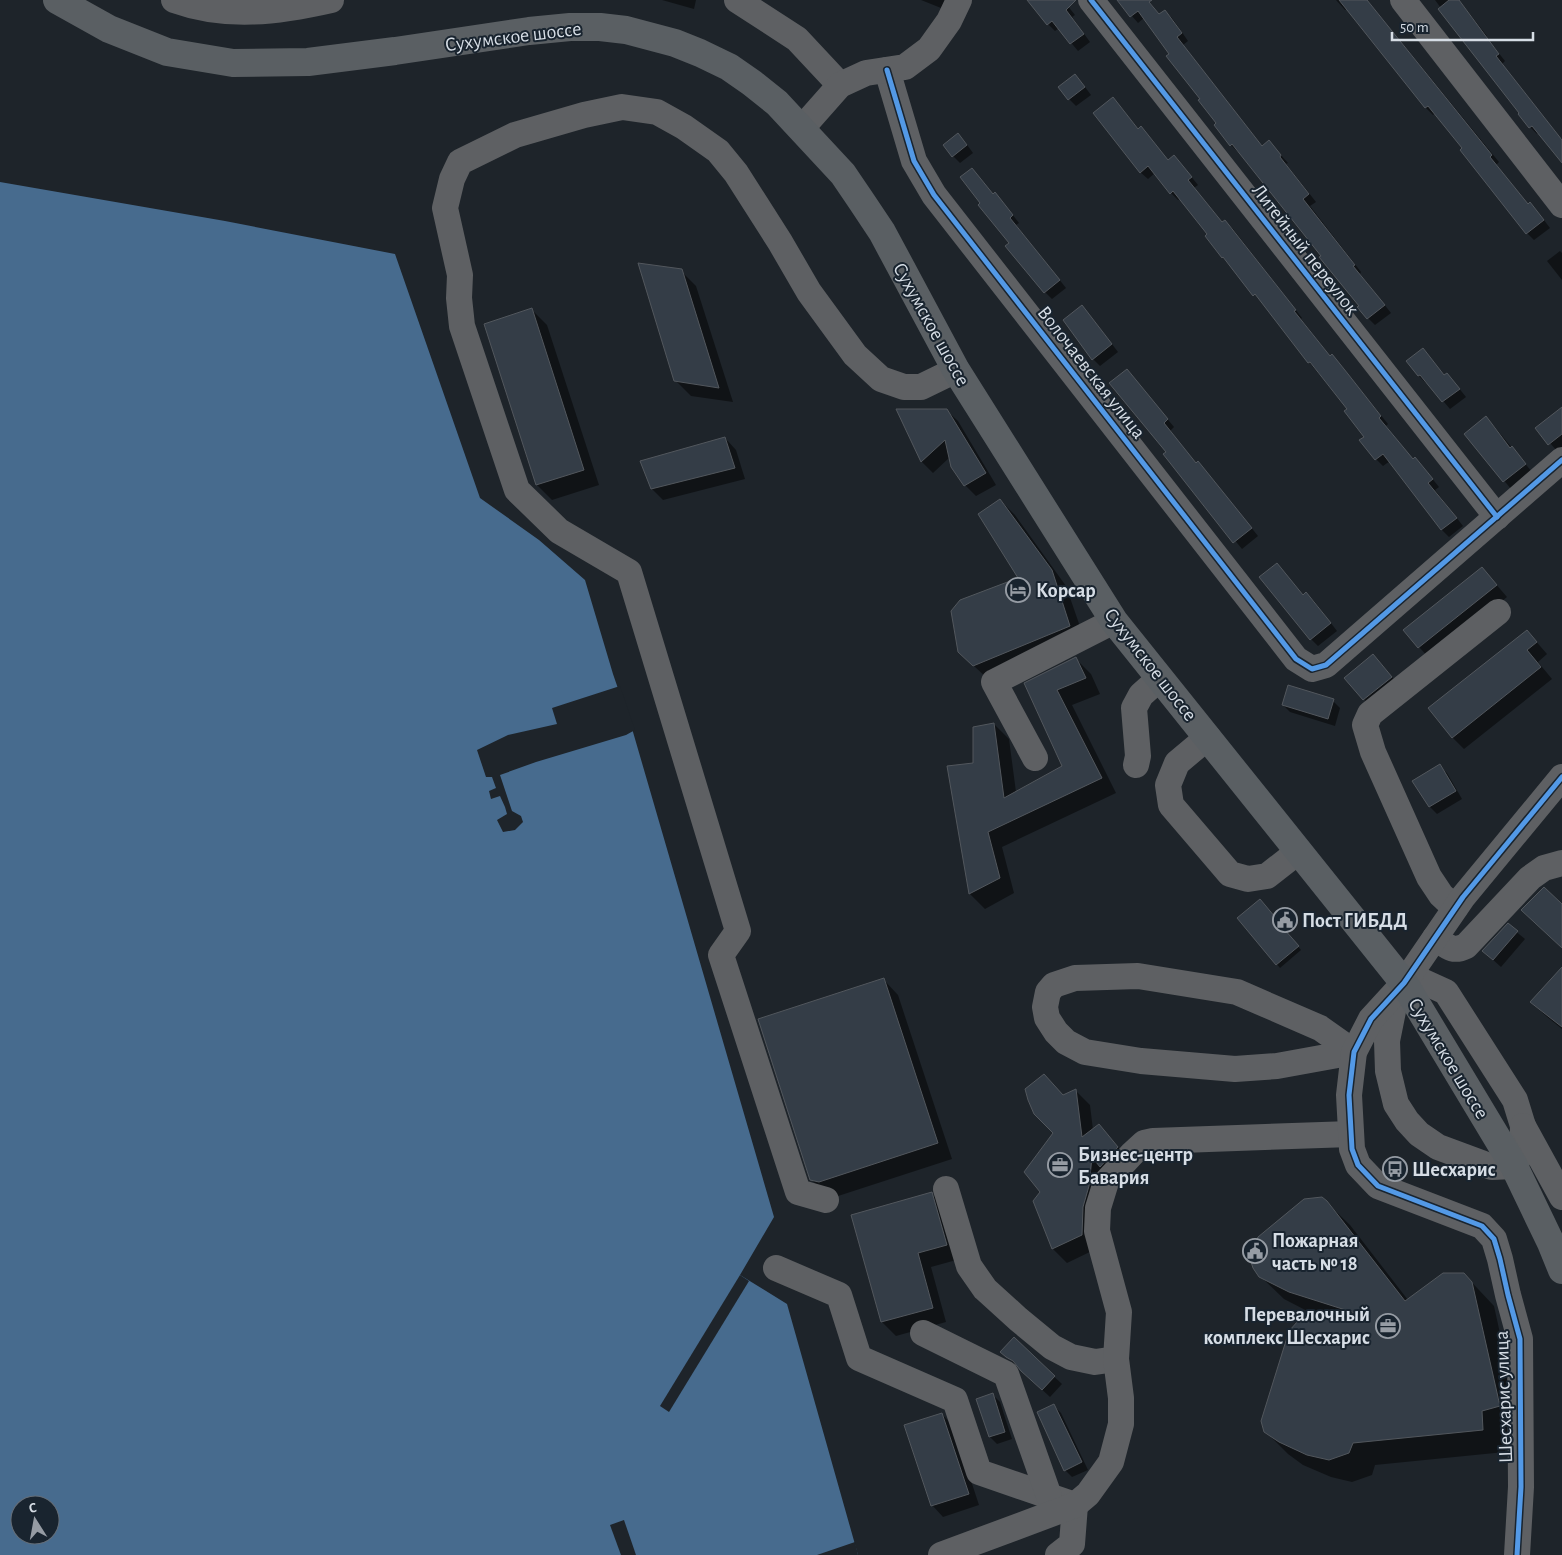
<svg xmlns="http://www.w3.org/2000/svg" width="1562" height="1555" font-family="'Alegreya Sans',sans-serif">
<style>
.water{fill:#476b8e;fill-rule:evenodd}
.pier{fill:#1e242a}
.shadow{fill:#0007}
.building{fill:#343d47;stroke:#52575d}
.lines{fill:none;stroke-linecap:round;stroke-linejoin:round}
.minor{stroke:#5e6063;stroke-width:26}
.highway{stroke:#5a5f63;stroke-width:28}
.cycleway-casing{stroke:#19242f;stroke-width:8}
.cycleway{stroke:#5399e6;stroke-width:5}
.labels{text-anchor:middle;stroke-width:4;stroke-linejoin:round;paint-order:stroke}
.street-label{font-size:20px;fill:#d6dde5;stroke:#19242f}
.poi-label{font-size:20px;font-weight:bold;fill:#d6dde5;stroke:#19242f;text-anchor:start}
</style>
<rect width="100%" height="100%" fill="#1e242a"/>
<path class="water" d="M0,182l225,39 170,33 85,244 59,42 46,40 28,94 20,58 141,485 -34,58 47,29 71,251h-858zM20,1505h30v30h-30z"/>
<g class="pier">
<polygon points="620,686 635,730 626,735 536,762 500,775 512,811 521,816 523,822 515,830 503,832 497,820 507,814 505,807 500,796 491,799 489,791 496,788 492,777 486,777 477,750 508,735 557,724 552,708"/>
<polygon points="740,1275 749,1281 669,1412 660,1406"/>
<polygon points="624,1520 636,1555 621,1555 610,1525"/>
<polygon points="855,1542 858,1555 817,1555"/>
</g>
<g class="shadow">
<polygon points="662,0 696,0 694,9"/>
<polygon points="921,0 945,0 941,8"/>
<polygon points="1034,0 1063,0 1075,15 1072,17 1090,42 1078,51 1059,28 1055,31 1048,24"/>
<polygon points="1118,0 1148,0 1160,15 1165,11 1172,18 1188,41 1183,45 1263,147 1269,142 1288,163 1286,164 1316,202 1310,206 1361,272 1360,274 1391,313 1375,325 1368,318 1323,256 1239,151 1238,152 1231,145 1202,99 1144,18 1138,23"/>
<polygon points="1336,0 1367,0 1499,162 1496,165 1528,205 1537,211 1550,228 1534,240 1527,233 1436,113 1433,115 1426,108 1347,9 1345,10"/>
<polygon points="1435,0 1459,0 1487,36 1486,37 1505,61 1502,64 1561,139 1562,138 1562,160 1539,132 1537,134 1530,127"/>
<polygon points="1082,83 1091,95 1076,106 1069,99"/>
<polygon points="1120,106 1139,130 1168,161 1174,157 1181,164 1198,185 1194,188 1223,223 1225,222 1233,229 1302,318 1301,319 1331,357 1339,363 1355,383 1388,424 1386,426 1413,460 1422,466 1439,487 1435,490 1463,526 1449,537 1442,530 1390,461 1383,466 1376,459 1366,437 1348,409 1309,362 1262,302 1223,257 1209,234 1181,199 1178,200 1171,193 1155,173 1148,179 1140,172"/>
<polygon points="965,142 973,153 960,163 953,156"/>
<polygon points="972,169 994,195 1002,201 1019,223 1016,225 1066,288 1052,299 1045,292 982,204"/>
<polygon points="1560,251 1562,253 1562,280 1547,261"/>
<polygon points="681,271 696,286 733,402 691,396 676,381"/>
<polygon points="532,310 547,325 599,485 552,500 537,485"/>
<polygon points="1089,314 1118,352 1100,366 1093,359"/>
<polygon points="1423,349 1445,376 1454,382 1466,397 1450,409 1427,382 1426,383 1419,376"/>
<polygon points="1127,370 1174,427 1170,431 1197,464 1205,470 1258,536 1242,549 1165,455 1167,452"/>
<polygon points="1562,408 1562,447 1557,451 1537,428"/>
<polygon points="946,410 958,421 996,485 976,496 965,485 950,457 933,473 922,462 898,411"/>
<polygon points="1493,425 1532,472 1511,489 1466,434"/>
<polygon points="725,438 736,450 745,479 663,500 652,489"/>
<polygon points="1000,500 1015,515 1066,586 1085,641 989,680 959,652 1020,579"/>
<polygon points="1277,565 1304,596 1306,594 1314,601 1337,631 1318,646 1311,639"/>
<polygon points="1482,568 1507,597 1430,659 1419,647"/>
<polygon points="1527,631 1547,654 1538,662 1552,679 1464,749 1453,738 1429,709"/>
<polygon points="1373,655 1399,685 1371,707 1346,678"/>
<polygon points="1076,659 1091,674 1100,694 1072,705 1116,793 1002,847 1014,893 985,909 970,894 948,767 974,764 994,724 1009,739 1016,792 1063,766 1026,684"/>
<polygon points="1333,701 1340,708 1335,726 1290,712 1283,705"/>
<polygon points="1439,766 1447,773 1462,799 1437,814 1430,807 1414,781"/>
<polygon points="1286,916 1294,926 1287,933 1301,950 1280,968 1239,918 1275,919"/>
<polygon points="1508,925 1525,939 1501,967 1491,958"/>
<polygon points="1562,969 1562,1029 1546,1016 1531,1002"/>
<polygon points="883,979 898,995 952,1159 835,1197 826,1195 811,1179"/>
<polygon points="1076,1091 1090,1105 1093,1130 1099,1125 1131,1162 1114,1180 1096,1249 1067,1263 1053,1249 1034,1201 1041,1192 1064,1096"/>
<polygon points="931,1193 945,1207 960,1259 931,1267 946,1322 896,1336 882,1322 853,1216"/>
<polygon points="1326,1202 1350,1225 1408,1300 1464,1274 1494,1306 1521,1429 1505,1433 1505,1452 1375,1465 1372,1475 1352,1482 1331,1477 1303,1465 1288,1454 1265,1431 1327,1318 1313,1314 1284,1299 1260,1276"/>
<polygon points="1014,1339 1062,1384 1050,1397 1002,1352"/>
<polygon points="993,1395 1000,1402 1012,1439 997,1444 990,1437"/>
<polygon points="1054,1406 1061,1413 1088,1470 1072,1477 1065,1470"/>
<polygon points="942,1414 953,1426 979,1505 943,1517 932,1505"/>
</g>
<g class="building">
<polygon points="1027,0 1076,0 1066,10 1084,34 1070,44 1052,21 1047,25"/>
<polygon points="1117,0 1152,0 1149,2 1159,14 1165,10 1182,33 1177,37 1262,146 1269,140 1281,155 1280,157 1309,194 1303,199 1355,265 1353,266 1385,305 1367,319 1357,307 1359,306 1319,257 1321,256 1232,144 1230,146 1214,125 1216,123 1198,100 1200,99 1166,56 1169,54 1138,11 1130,17"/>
<polygon points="1339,0 1367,0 1492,155 1490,157 1528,204 1530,202 1544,220 1526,234 1460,150 1462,148 1428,106 1425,108"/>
<polygon points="1449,0 1459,0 1499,54 1496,56 1562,140 1562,163 1532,126 1529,128 1518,114 1519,113 1438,9"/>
<polygon points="1075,74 1085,87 1068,100 1058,87"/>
<polygon points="1113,97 1138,129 1141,126 1168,160 1174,155 1192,177 1188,180 1222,222 1225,220 1296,310 1294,311 1330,356 1332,354 1348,374 1381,416 1379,418 1413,459 1415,457 1433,479 1428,483 1457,518 1441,530 1383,454 1375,460 1359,440 1364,437 1344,411 1347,409 1310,362 1308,363 1255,294 1253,296 1223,257 1222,258 1205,236 1207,234 1173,191 1170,194 1148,166 1140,173 1093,113"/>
<polygon points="958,133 967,145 952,157 943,145"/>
<polygon points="972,168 993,194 995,192 1013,215 1010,218 1060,280 1044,293 1005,246 1009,243 978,205 980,203 960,177"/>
<polygon points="638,263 682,269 719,388 674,381"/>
<polygon points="1082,305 1112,344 1092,360 1063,320"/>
<polygon points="532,308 584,470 536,485 484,324"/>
<polygon points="1423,348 1444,375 1447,373 1460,389 1442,402 1420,375 1418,376 1406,361"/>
<polygon points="1127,369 1168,419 1164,423 1196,463 1198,461 1252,528 1233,543 1163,454 1166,452 1109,383"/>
<polygon points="1562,407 1562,434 1548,445 1535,428"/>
<polygon points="896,409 947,409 986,473 964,486 951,467 945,440 921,462"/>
<polygon points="1486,416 1510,448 1512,446 1526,464 1503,482 1464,434"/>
<polygon points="725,437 735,468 651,489 640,461"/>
<polygon points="1000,499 1052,570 1070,626 973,666 958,652 951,611 960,600 1018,578 978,514"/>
<polygon points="1277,563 1303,595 1306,592 1331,623 1310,640 1259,577"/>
<polygon points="1482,567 1497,585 1418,648 1403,630"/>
<polygon points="1527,630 1537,642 1527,650 1541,667 1452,738 1428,708"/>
<polygon points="1373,654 1392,677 1363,700 1344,678"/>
<polygon points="1076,657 1086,678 1057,690 1102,778 988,832 1000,878 969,894 947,766 973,763 973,727 994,723 1004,798 1062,766 1024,683"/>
<polygon points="1288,685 1334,699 1328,719 1282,705"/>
<polygon points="1440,764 1456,791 1429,807 1412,781"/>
<polygon points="1544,887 1562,904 1562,948 1521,910"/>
<polygon points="1260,899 1275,917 1283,911 1292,922 1284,929 1299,946 1276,965 1237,918"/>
<polygon points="1508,923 1518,931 1493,960 1482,951"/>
<polygon points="1562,967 1562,1027 1530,1002"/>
<polygon points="884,978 938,1143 819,1182 810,1180 758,1019"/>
<polygon points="1044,1074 1063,1095 1076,1089 1082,1137 1099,1124 1118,1147 1100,1167 1092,1157 1089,1186 1083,1207 1082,1235 1052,1249 1033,1201 1040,1192 1024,1172 1053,1133 1034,1114 1028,1100 1025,1089"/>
<polygon points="932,1192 947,1245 918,1253 933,1308 881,1322 851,1215"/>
<polygon points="1322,1197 1327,1201 1405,1301 1443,1273 1464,1273 1472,1282 1500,1406 1482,1411 1483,1430 1353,1443 1349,1453 1329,1460 1307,1455 1279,1442 1264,1432 1261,1421 1289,1331 1298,1321 1355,1313 1289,1292 1259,1277 1253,1268 1249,1256 1258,1237 1304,1199"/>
<polygon points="1014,1337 1055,1376 1042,1390 1021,1371 1013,1361 1006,1357 1000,1352"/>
<polygon points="993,1393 1005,1432 989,1437 976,1399"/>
<polygon points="1054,1404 1082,1462 1064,1471 1037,1412"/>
<polygon points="942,1413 969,1494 931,1506 904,1425"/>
</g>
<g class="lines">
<g class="minor">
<path d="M174,0c53,19 104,12 157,0"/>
<polyline points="737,0 797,39 840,85"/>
<polyline points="1091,0 1497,517"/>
<polyline points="1403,0 1562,205"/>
<polyline points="887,70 914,161 934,195 1296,659 1312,669 1326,665 1562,460"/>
<polyline points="802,128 840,85 866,73 905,67 929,49 949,21 959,0"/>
<polyline points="1208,737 1177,763 1168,785 1171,805 1230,874 1248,879 1267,876 1299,851"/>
<polyline points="1035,758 994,682 1114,621"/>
<polyline points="1136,765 1138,756 1134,708 1141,695 1160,678"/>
<polyline points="1455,908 1441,895 1429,877 1373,752 1365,725 1370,714 1498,612"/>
<path d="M1435,938c12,8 17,15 31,8l64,-68 14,-10 18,-5"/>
<polygon points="1138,976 1237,992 1320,1028 1354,1052 1277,1066 1235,1069 1141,1061 1085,1052 1066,1042 1056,1032 1047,1018 1045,1007 1048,992 1054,985 1075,978"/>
<polygon points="1424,982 1446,992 1515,1100 1523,1126 1522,1152 1514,1166 1492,1167 1438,1147 1419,1134 1407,1121 1396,1104 1388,1071 1387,1041 1394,1006 1404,983"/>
<polyline points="1523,1126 1562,1197"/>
<polyline points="946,1189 969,1266 985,1289 1018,1319 1052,1347 1071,1357 1095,1362 1116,1359"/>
<polyline points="826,1200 798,1192 721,955 738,931 629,572 559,531 517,490 462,326 459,298 460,275 445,208 452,179 460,162 515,135 584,115 622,107 657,112 684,127 718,151 736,173 780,242 809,292 855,355 881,379 904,387 921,387 956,370"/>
<polyline points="776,1268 839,1295 859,1358 955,1400 979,1472 1075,1505 1072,1544 1058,1555"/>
<polyline points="923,1333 1006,1374 1049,1496"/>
<polyline points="941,1555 1075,1505 1088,1494 1111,1462 1121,1424 1121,1398 1116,1359 1119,1312 1097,1231 1098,1208 1106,1182 1132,1154 1144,1143 1153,1141 1351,1134"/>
<polyline points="1517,1555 1521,1487 1520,1339 1508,1295 1500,1259 1494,1239 1482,1226 1378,1186 1358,1165 1352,1149 1349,1095 1354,1052 1371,1019 1404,983 1463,897 1562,777"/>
</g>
<polyline class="highway" points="57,0 109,29 167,52 233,63 308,62 395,51 529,31 570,27 600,27 626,30 675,43 700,53 729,67 752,83 777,103 843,174 862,202 882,232 956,370 1114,621 1404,983 1514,1166 1551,1243 1562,1270"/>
<defs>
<g id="cycleway">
<polyline points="1091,0 1497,517"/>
<polyline points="887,70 914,161 934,195 1296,659 1312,669 1326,665 1562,460"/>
<polyline points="1517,1555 1521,1487 1520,1339 1508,1295 1500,1259 1494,1239 1482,1226 1378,1186 1358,1165 1352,1149 1349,1095 1354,1052 1371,1019 1404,983 1463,897 1562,777"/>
</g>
</defs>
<use href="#cycleway" class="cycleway-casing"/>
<use href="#cycleway" class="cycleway"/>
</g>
<defs>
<symbol id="hotel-ring" viewBox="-11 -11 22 22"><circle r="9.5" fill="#19242f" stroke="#969ca4" stroke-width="1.5"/><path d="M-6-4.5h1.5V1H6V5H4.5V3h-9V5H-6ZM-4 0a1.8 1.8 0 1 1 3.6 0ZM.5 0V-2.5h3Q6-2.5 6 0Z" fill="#969ca4"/></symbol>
<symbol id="civic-ring" viewBox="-11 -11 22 22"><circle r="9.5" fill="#19242f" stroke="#969ca4" stroke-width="1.5"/><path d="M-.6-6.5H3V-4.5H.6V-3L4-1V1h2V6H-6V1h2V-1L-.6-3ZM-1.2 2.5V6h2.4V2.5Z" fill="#969ca4"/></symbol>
<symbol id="office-ring" viewBox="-11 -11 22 22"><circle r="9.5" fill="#19242f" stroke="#969ca4" stroke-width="1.5"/><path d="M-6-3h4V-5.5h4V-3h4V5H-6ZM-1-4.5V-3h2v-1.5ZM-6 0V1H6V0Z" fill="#969ca4"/></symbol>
<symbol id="bus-ring" viewBox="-11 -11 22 22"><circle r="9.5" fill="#19242f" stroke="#969ca4" stroke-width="1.5"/><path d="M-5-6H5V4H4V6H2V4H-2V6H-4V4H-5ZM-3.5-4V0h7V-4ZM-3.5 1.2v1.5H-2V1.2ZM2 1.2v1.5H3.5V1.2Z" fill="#969ca4"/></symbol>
</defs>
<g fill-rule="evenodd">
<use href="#hotel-ring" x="1004" y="576" width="28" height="28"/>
<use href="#civic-ring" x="1271" y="906" width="28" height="28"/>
<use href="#office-ring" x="1046" y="1151" width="28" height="28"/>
<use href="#bus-ring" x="1381" y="1155" width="28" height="28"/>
<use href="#civic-ring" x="1241" y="1237" width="28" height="28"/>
<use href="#office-ring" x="1374" y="1312" width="28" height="28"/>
</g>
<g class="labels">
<g class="street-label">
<text transform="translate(513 36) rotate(-7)" y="7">Сухумское шоссе</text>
<text transform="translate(1306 249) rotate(52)" y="7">Литейный переулок</text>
<text transform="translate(932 324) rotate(61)" y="7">Сухумское шоссе</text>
<text transform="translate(1092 372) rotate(52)" y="7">Волочаевская улица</text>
<text transform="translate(1151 664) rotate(52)" y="7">Сухумское шоссе</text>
<text transform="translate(1449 1058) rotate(59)" y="7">Сухумское шоссе</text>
<text transform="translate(1503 1397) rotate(-92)" y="7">Шесхарис улица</text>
</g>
<g class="poi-label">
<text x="1036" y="597">Корсар</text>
<text x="1302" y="927">Пост ГИБДД</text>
<text x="1078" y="1161">Бизнес-центр<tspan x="1078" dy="23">Бавария</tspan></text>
<text x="1412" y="1176">Шесхарис</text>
<text x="1272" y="1247">Пожарная<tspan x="1272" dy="23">часть № 18</tspan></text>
<text x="1370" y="1321" text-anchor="end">Перевалочный<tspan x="1370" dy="23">комплекс Шесхарис</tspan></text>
</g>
</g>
<g transform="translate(35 1520) rotate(349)"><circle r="24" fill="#19242f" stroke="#656e78"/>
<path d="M0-4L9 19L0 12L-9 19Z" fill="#969ca4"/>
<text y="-8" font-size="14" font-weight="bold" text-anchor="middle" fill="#d6dde5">С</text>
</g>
<path d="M1392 32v8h141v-8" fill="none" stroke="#d6dde5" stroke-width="2.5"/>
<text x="1400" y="32" font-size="15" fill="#d6dde5" stroke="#19242f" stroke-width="4" paint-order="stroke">50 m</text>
</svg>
